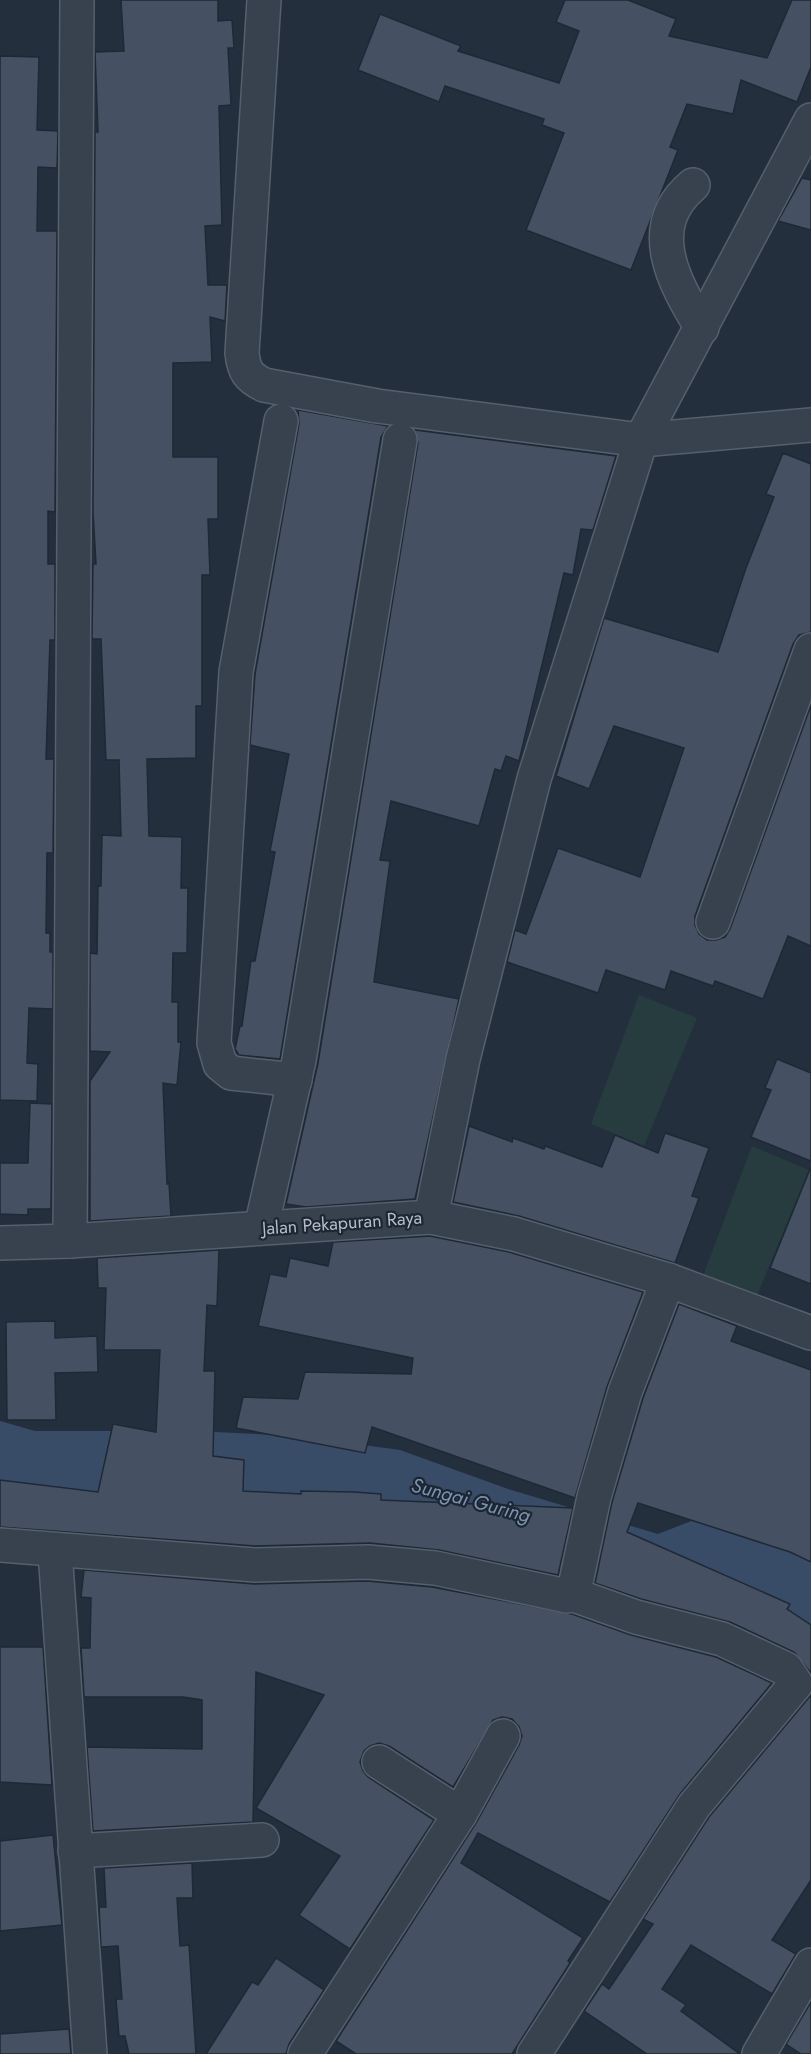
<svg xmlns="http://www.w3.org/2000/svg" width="811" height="2054" font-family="Jost,sans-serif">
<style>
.green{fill:#263c3f}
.water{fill:#394c67}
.building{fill:#455162;stroke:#1f2835;stroke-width:1.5}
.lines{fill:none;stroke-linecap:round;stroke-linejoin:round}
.minor-casing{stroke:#565f6c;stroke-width:36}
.minor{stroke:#38414e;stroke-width:33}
.labels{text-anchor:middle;stroke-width:4.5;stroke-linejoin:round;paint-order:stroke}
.street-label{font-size:18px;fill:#b4bcc9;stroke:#1d2633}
.water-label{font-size:20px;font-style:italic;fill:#7c92b1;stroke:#1d2633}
</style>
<rect width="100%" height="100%" fill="#242f3e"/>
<g class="green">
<polygon points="639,995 697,1018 644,1146 591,1124"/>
<polygon points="752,1146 809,1170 756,1298 703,1276"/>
</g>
<polygon class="water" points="0,1421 35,1431 194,1431 297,1436 400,1450 508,1489 658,1534 735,1504 811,1540 811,1655 766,1615 366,1527 0,1516"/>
<g class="building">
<polygon points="121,0 218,0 218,21 232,20 234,48 228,48 231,105 219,106 222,225 205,226 208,285 227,285 225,321 210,317 212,362 173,363 173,457 218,457 218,519 208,519 210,575 202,575 202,706 196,706 196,758 147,759 149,836 182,837 181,888 188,888 187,953 173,953 172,1002 178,1002 178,1042 181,1042 177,1085 163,1083 167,1184 169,1183 171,1216 90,1221 90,1081 110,1052 90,1051 90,953 97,954 98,886 101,886 102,835 121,836 119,760 106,760 101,639 92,639 93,564 96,564 93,512 95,132 98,132 95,52 124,51"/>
<polygon points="565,0 628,0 676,19 669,36 767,58 792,0 811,0 811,67 797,102 741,80 733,114 687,104 670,147 678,150 631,270 526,230 564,133 542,125 544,119 445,86 439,102 358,70 380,14 461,46 458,51 559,83 579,31 556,22"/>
<polygon points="0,56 39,57 37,130 58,131 57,168 38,167 37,231 57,231 55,512 48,511 48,564 55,564 55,640 50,640 46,759 54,759 53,853 47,853 46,933 50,933 50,952 53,952 53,1009 29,1008 27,1063 38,1064 37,1101 0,1100"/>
<polygon points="802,178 811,180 811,230 778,221"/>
<polygon points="298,410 388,426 381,437 280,1059 239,1055 235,1049 240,1026 242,1026 251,961 255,961 275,852 270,851 289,754 250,745 255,674 299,424"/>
<polygon points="415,430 616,456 593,530 581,529 573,575 564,573 519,761 506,756 501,771 495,769 479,826 391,801 380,860 390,861 374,982 459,999 415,1199 306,1207 286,1204 318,1063 418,443"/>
<polygon points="783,453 811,464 811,632 799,635 793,644 695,916 695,925 699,934 707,940 716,940 725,937 730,929 811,705 811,946 788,936 763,999 715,981 713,986 671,971 665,990 606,970 598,993 507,962 515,930 526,934 558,848 640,877 684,748 614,726 589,789 556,776 604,618 718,652 746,568 774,497 766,494"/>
<polygon points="777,1059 811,1073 811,1161 751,1137 771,1090 765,1088"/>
<polygon points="30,1103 52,1104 51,1209 28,1209 28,1215 0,1214 0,1163 28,1163"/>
<polygon points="469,1126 512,1142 513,1138 544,1149 545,1146 602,1167 615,1135 658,1153 665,1133 709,1148 692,1196 699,1198 675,1263 519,1216 453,1202"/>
<polygon points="810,1169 811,1170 811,1284 770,1268"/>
<polygon points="430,1236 509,1252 643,1292 607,1387 575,1498 372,1427 365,1453 236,1428 243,1397 298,1399 305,1372 411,1374 413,1358 258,1326 270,1274 286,1277 290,1258 328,1266 333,1242"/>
<polygon points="219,1250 217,1306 207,1305 204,1371 215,1371 213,1456 244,1460 243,1491 301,1494 301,1491 354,1492 381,1494 381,1500 573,1508 558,1575 439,1550 370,1543 255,1546 0,1527 0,1480 98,1492 113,1424 156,1432 160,1350 104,1350 106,1288 98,1288 97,1258"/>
<polygon points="679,1304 737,1326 731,1341 811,1370 811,1562 790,1552 638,1503 627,1532 790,1604 787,1609 811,1625 811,1673 794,1652 730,1622 641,1599 595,1583 612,1502 643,1398"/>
<polygon points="55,1321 55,1338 97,1336 98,1372 55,1373 56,1420 7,1420 6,1322"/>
<polygon points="84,1570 254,1584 367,1581 432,1587 572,1614 631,1635 716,1657 772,1683 680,1794 610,1902 478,1833 461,1863 583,1938 568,1961 570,1963 512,2054 356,2054 336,2041 476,1823 519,1745 522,1736 519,1727 512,1719 502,1717 493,1720 453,1787 389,1746 379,1743 370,1746 364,1751 360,1762 363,1771 368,1777 434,1820 350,1949 299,1915 340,1856 256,1808 324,1695 256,1672 253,1822 93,1831 87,1747 202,1749 202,1700 183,1697 84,1697 81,1648 90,1648 91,1598 81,1597"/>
<polygon points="0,1647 43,1647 52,1785 0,1782"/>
<polygon points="811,1695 811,1880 772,1940 796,1954 772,1994 691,1945 662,1989 686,2005 681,2011 740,2054 647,2054 584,2011 602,1984 609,1989 653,1924 643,1919 709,1817"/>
<polygon points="53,1835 62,1925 0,1931 0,1841"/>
<polygon points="192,1863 193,1898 177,1898 180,1946 189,1945 196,2054 129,2054 125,2036 119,2036 116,1999 122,1999 118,1946 101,1947 99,1907 106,1907 104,1868"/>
<polygon points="276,1958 324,1990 289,2044 286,2054 206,2054 252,1982 258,1985"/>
<polygon points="811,2002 811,2054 801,2054 786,2044"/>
<polygon points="69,2029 71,2054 0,2054 0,2034"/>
</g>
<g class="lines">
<defs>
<g id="minor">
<path d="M264,0l-22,353c2,18 6,24 22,32l113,21 264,34 170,-15"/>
<path d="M693,185c-50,42 -19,98 9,143"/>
<polyline points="281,421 236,672 214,1043 220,1064 231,1073 295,1080"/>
<polyline points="713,922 811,650"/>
<polyline points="431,1217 463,1059 534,779 641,440 811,120"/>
<polyline points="261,1228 299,1060 400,440"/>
<polyline points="70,1241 77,0"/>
<polyline points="0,1243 70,1241 431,1217 514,1234 668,1280 811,1333"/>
<polyline points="0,1545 255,1565 368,1562 435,1568 567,1596 574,1591 594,1497 625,1392 668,1280"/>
<polyline points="55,1551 90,2054"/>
<polyline points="379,1762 460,1814"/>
<polyline points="75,1851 262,1840"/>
<polyline points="305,2054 460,1814 503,1736"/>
<polyline points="534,2054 694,1806 796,1684 786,1669 722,1639 636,1617 571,1594"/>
<polyline points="759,2054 811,1965"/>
</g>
</defs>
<use href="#minor" class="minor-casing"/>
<use href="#minor" class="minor"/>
</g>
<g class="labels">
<g class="street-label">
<text transform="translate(342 1223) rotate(-4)" y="6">Jalan Pekapuran Raya</text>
</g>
<g class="water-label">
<text transform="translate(471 1500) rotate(15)" y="7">Sungai Guring</text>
</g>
</g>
</svg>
